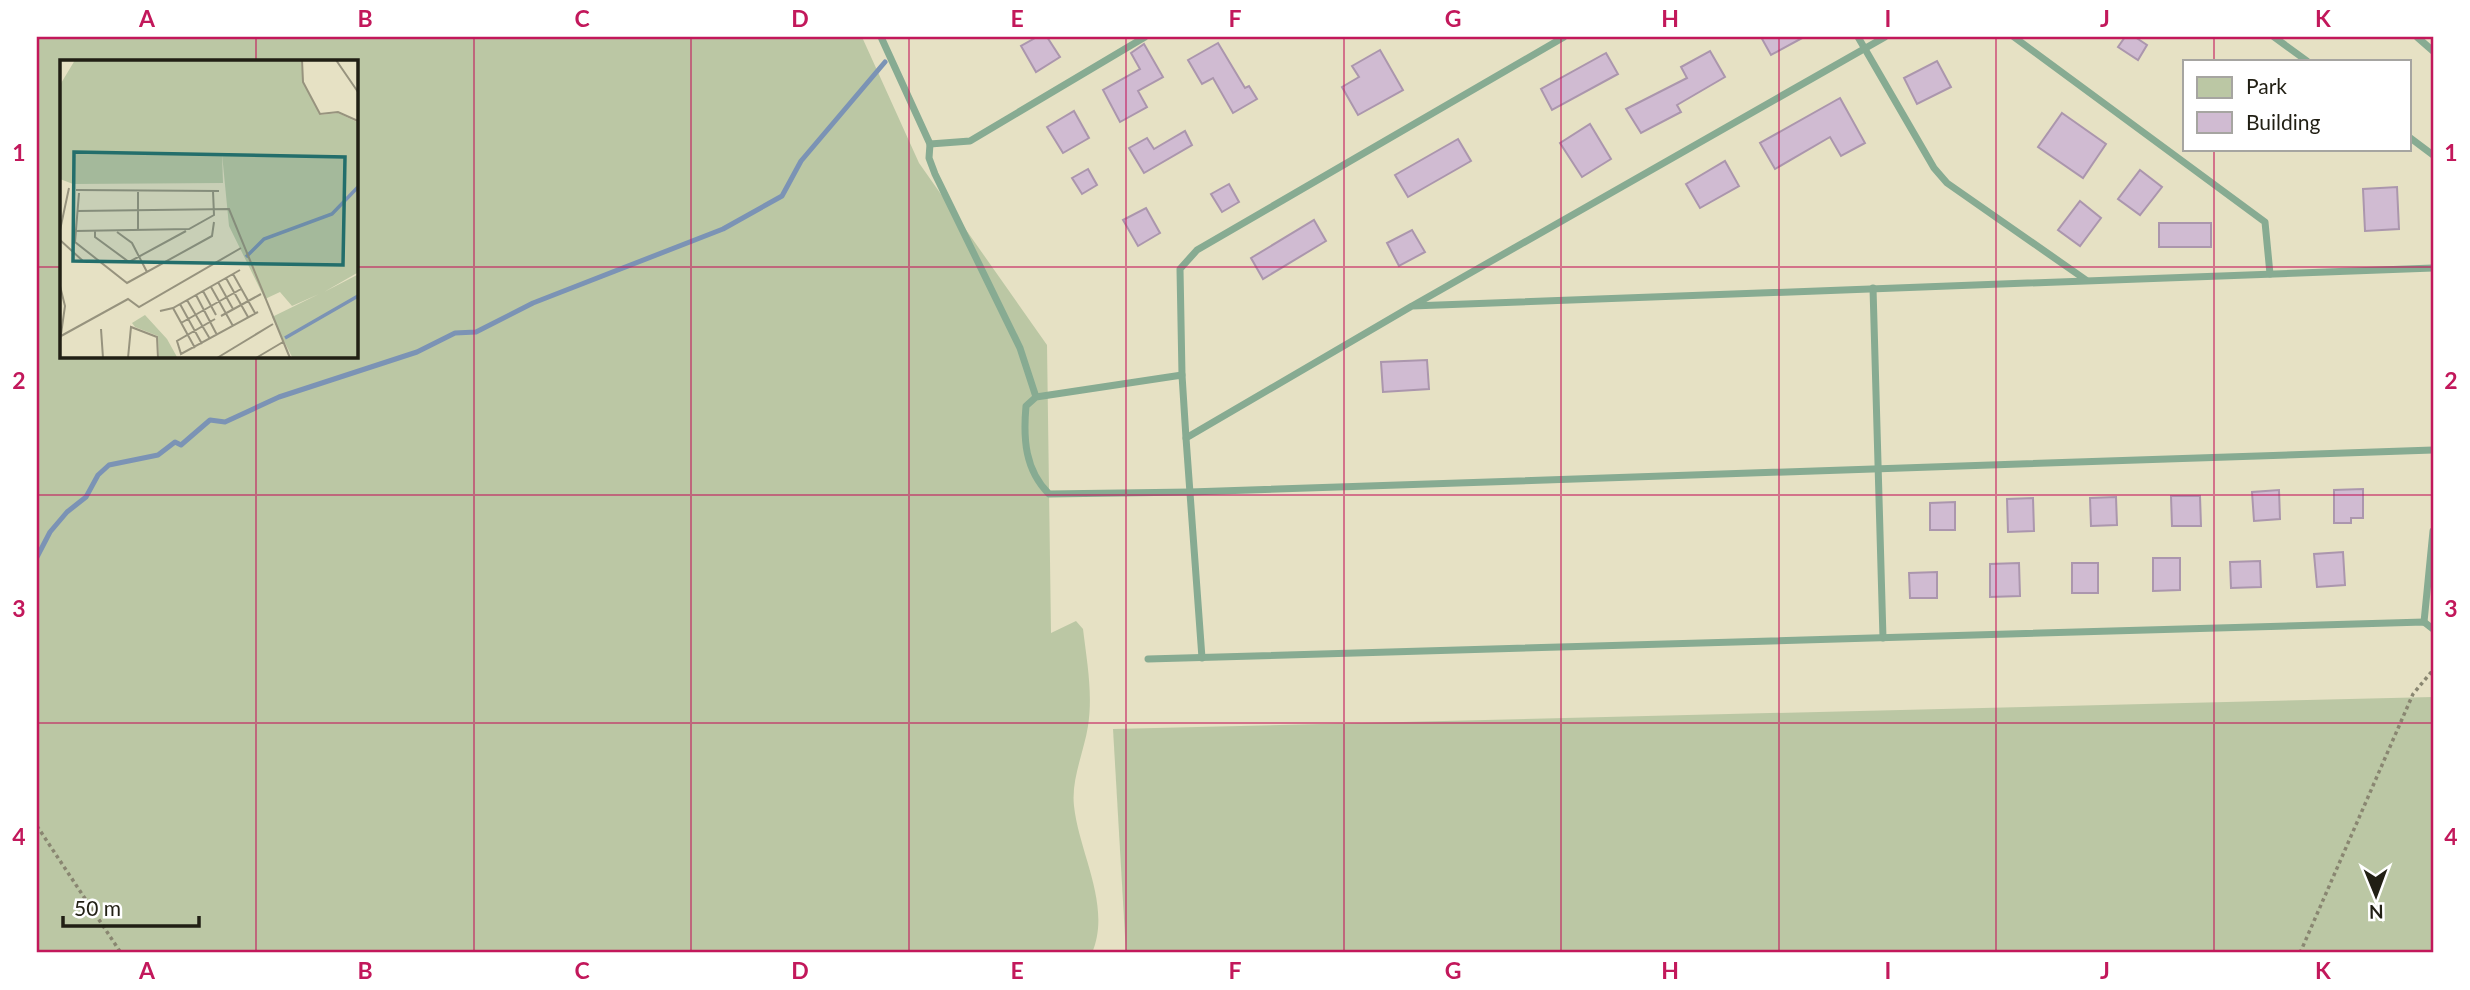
<svg xmlns="http://www.w3.org/2000/svg" width="2470" height="990" font-family="Lato,sans-serif">
<style>
.green{fill:#bbc7a4;fill-rule:evenodd}
.lines{fill:none;stroke-linecap:round;stroke-linejoin:round}
.stream{stroke:#7b93b5;stroke-width:5}
.building{fill:#d0bbd2;stroke:#ab96ad;stroke-width:2}
.path{stroke:#898671;stroke-width:3.5;stroke-dasharray:3.5 3.5;stroke-linecap:butt}
.lane{stroke:#87ab92;stroke-width:7}
.grid{fill:none;stroke:#c2185b;stroke-width:2;stroke-opacity:0.55}
.inset-river{fill:none;stroke:#7b93b5;stroke-width:3.5}
.inset-road{fill:none;stroke:#97937e;stroke-width:2}
.view{fill:#236e6b;fill-opacity:0.15;stroke:#236e6b;stroke-width:3.5}
.inset-edge{fill:none;stroke:#211f14;stroke-width:3.5}
.neatline{fill:none;stroke:#c2185b;stroke-width:2.5}
.grid-label{font-size:23px;text-anchor:middle;font-weight:bold;fill:#c2185b}
</style>
<rect width="100%" height="100%" fill="#e6e1c4"/>
<g class="green">
<path d="M37,37h825l57,126 128,182 4,288 25,-12 7,8c4,33 10,65 5,97 -4,26 -17,53 -14,80 5,47 38,100 18,147h-1055zM61,61h294v294h-294z"/>
<polygon points="2433,697 2433,953 1126,953 1113,729"/>
</g>
<g class="lines">
<polyline class="stream" points="37,557 50,532 67,512 86,497 98,475 109,465 158,455 175,442 181,445 210,420 225,422 279,397 417,352 455,333 476,332 533,303 723,229 782,196 801,161 885,62"/>
</g>
<g class="building">
<polygon points="1037,37 1047,37 1060,57 1036,72 1021,46"/>
<polygon points="1761,37 1804,37 1771,55"/>
<polygon points="2125,37 2135,37 2147,45 2138,60 2118,47"/>
<polygon points="1218,43 1245,88 1249,86 1257,99 1233,113 1213,78 1202,84 1188,60"/>
<polygon points="1144,44 1163,77 1138,91 1147,107 1120,122 1103,90 1140,69 1131,53"/>
<polygon points="1380,50 1403,90 1358,115 1342,87 1359,77 1352,66"/>
<polygon points="1710,51 1725,77 1677,105 1681,112 1641,133 1626,109 1687,78 1681,67"/>
<polygon points="1606,53 1618,74 1552,110 1541,89"/>
<polygon points="1937,61 1951,87 1917,104 1904,78"/>
<polygon points="1840,98 1865,143 1841,156 1830,137 1775,169 1760,143"/>
<polygon points="1074,111 1089,138 1063,153 1047,127"/>
<polygon points="2062,113 2106,144 2083,178 2038,147"/>
<polygon points="1590,124 1611,159 1582,177 1560,143"/>
<polygon points="1185,131 1192,145 1144,173 1129,148 1147,138 1154,149"/>
<polygon points="1458,139 1471,161 1408,197 1395,175"/>
<polygon points="1725,161 1739,186 1700,208 1686,184"/>
<polygon points="1088,169 1097,185 1082,194 1072,178"/>
<polygon points="2140,170 2162,187 2140,215 2118,199"/>
<polygon points="1229,184 1239,202 1222,212 1211,194"/>
<polygon points="2397,187 2399,229 2365,231 2363,189"/>
<polygon points="2080,201 2101,218 2080,246 2058,230"/>
<polygon points="1146,208 1160,233 1138,246 1123,220"/>
<polygon points="1314,220 1326,241 1263,279 1251,258"/>
<rect x="2159" y="223" width="52" height="24"/>
<polygon points="1412,230 1425,252 1399,266 1387,243"/>
<polygon points="1427,360 1429,389 1383,392 1381,362"/>
<polygon points="2363,489 2363,518 2351,518 2351,523 2334,523 2334,490"/>
<polygon points="2279,490 2280,519 2254,521 2252,492"/>
<polygon points="2171,496 2200,496 2201,526 2172,526"/>
<polygon points="2116,497 2117,525 2091,526 2090,498"/>
<polygon points="2033,498 2034,531 2008,532 2007,499"/>
<polygon points="1955,502 1955,530 1930,530 1930,503"/>
<polygon points="2343,552 2345,585 2317,587 2314,554"/>
<polygon points="2153,558 2180,558 2180,590 2153,591"/>
<polygon points="2260,561 2261,587 2231,588 2230,562"/>
<polygon points="2019,563 2020,596 1990,597 1990,564"/>
<rect x="2072" y="563" width="26" height="30"/>
<polygon points="1937,572 1937,598 1910,598 1909,573"/>
</g>
<g class="lines">
<g class="path">
<polyline points="37,826 121,953"/>
<polyline points="2300,953 2413,694 2433,670"/>
</g>
<g class="lane">
<polyline points="881,37 930,144 929,158 935,174 1020,348 1036,397"/>
<polyline points="1858,37 1934,168 1947,183 2086,280"/>
<polyline points="2014,37 2265,222 2270,274"/>
<polyline points="2274,37 2307,61"/>
<polyline points="2417,37 2433,51"/>
<polyline points="2409,137 2433,155"/>
<polyline points="930,144 970,141 1145,37"/>
<polyline points="1873,288 1883,638"/>
<polyline points="1414,305 1885,37"/>
<polyline points="1182,375 1180,269 1197,250 1564,37"/>
<path d="M1186,438l-4,-63 -146,22 -10,9c-3,33 -1,64 23,88l141,-2 1243,-42"/>
<polyline points="2424,622 2433,531"/>
<polyline points="1202,658 1186,438 1412,306 2433,268"/>
<polyline points="1148,659 2424,622 2433,629"/>
</g>
</g>
<path class="grid" d="M256,37v24M474,37v916M691,37v916M909,37v916M1126,37v916M1344,37v916M1561,37v916M1779,37v916M1996,37v916M2214,37v24M2214,149v804M37,267h24M355,267h2078M256,355v598M37,495h2396M37,723h2396"/>
<g transform="translate(60 60)">
<rect width="298" height="298" fill="#e6e1c4"/>
<path d="M15,0h226l2,21 17,34 18,-2 19,9v151l-33,19 33,-17v82h-65l-20,-40 47,-23 -27,12 -12,-14 -15,7 -36,-73 -7,-72 1,29 -150,1 -13,-5v-94zM85,255l22,24 10,18h-18l-1,-21 -23,-9 -3,-4z" fill="#bbc7a4"/>
<path class="inset-river" d="M186,197l18,-18 68,-25 26,-27M225,278l73,-42"/>
<path class="inset-road" d="M242,0l1,22 17,32 18,-2 20,9M276,0l22,32M16,130l143,1M78,132v38M19,133l-4,49 52,41 85,-47 2,-14M17,151l152,-2 61,149M0,170l9,-42M15,171l114,-2 25,-14 -1,-24M35,171v6l34,25 57,-31M57,172l15,11 15,29M0,180l23,21M173,214l22,39M166,218l22,39M158,222l15,27M0,226l5,20 -5,35M151,227l22,39M143,231l13,24M136,235l21,40M127,240l23,39M120,244l22,40M113,248l22,40M100,251l13,-3 67,-38M161,256l40,-22M155,259l-38,22 4,13 77,-42M121,263l60,-34M41,269l2,29M1,276l67,-37 11,8 102,-59M68,298l3,-31 26,10 1,21M157,298l56,-34M196,298l27,-16"/>
<path class="view" d="M14,92l271,5 -2,108 -270,-4z"/>
<rect width="298" height="298" class="inset-edge"/>
</g>
<rect width="2470" height="990" fill="none" stroke="#ffffff" stroke-width="77"/>
<rect x="2183" y="60" width="228" height="91" fill="#ffffff" stroke="#a6a5a1" stroke-width="2"/>
<rect x="2197" y="77" width="35" height="21" fill="#bbc7a4" stroke="#a6a5a1" stroke-width="2"/>
<text x="2246" y="94" font-size="21" fill="#211f14">Park</text>
<rect x="2197" y="112" width="35" height="21" fill="#d0bbd2" stroke="#a6a5a1" stroke-width="2"/>
<text x="2246" y="130" font-size="21" fill="#211f14">Building</text>
<g transform="translate(2376 895) rotate(179)" stroke="#ffffff" stroke-width="5" paint-order="stroke">
<path d="M0-5L12 26L0 18L-12 26Z" fill="#211f14"/>
<text y="-10" font-size="19" font-weight="bold" text-anchor="middle" fill="#211f14">N</text>
</g>
<path d="M63 916v10h136v-10" fill="none" stroke="#211f14" stroke-width="3.5"/>
<text x="74" y="916" font-size="21" fill="#211f14" stroke="#ffffff" stroke-width="5" paint-order="stroke">50 m</text>
<rect x="38" y="38" width="2394" height="913" class="neatline"/>
<g class="grid-label">
<text x="147" y="27">A</text>
<text x="365" y="27">B</text>
<text x="582" y="27">C</text>
<text x="800" y="27">D</text>
<text x="1017" y="27">E</text>
<text x="1235" y="27">F</text>
<text x="1453" y="27">G</text>
<text x="1670" y="27">H</text>
<text x="1888" y="27">I</text>
<text x="2105" y="27">J</text>
<text x="2323" y="27">K</text>
<text x="19" y="161">1</text>
<text x="2451" y="161">1</text>
<text x="19" y="389">2</text>
<text x="2451" y="389">2</text>
<text x="19" y="617">3</text>
<text x="2451" y="617">3</text>
<text x="19" y="845">4</text>
<text x="2451" y="845">4</text>
<text x="147" y="979">A</text>
<text x="365" y="979">B</text>
<text x="582" y="979">C</text>
<text x="800" y="979">D</text>
<text x="1017" y="979">E</text>
<text x="1235" y="979">F</text>
<text x="1453" y="979">G</text>
<text x="1670" y="979">H</text>
<text x="1888" y="979">I</text>
<text x="2105" y="979">J</text>
<text x="2323" y="979">K</text>
</g>
</svg>
